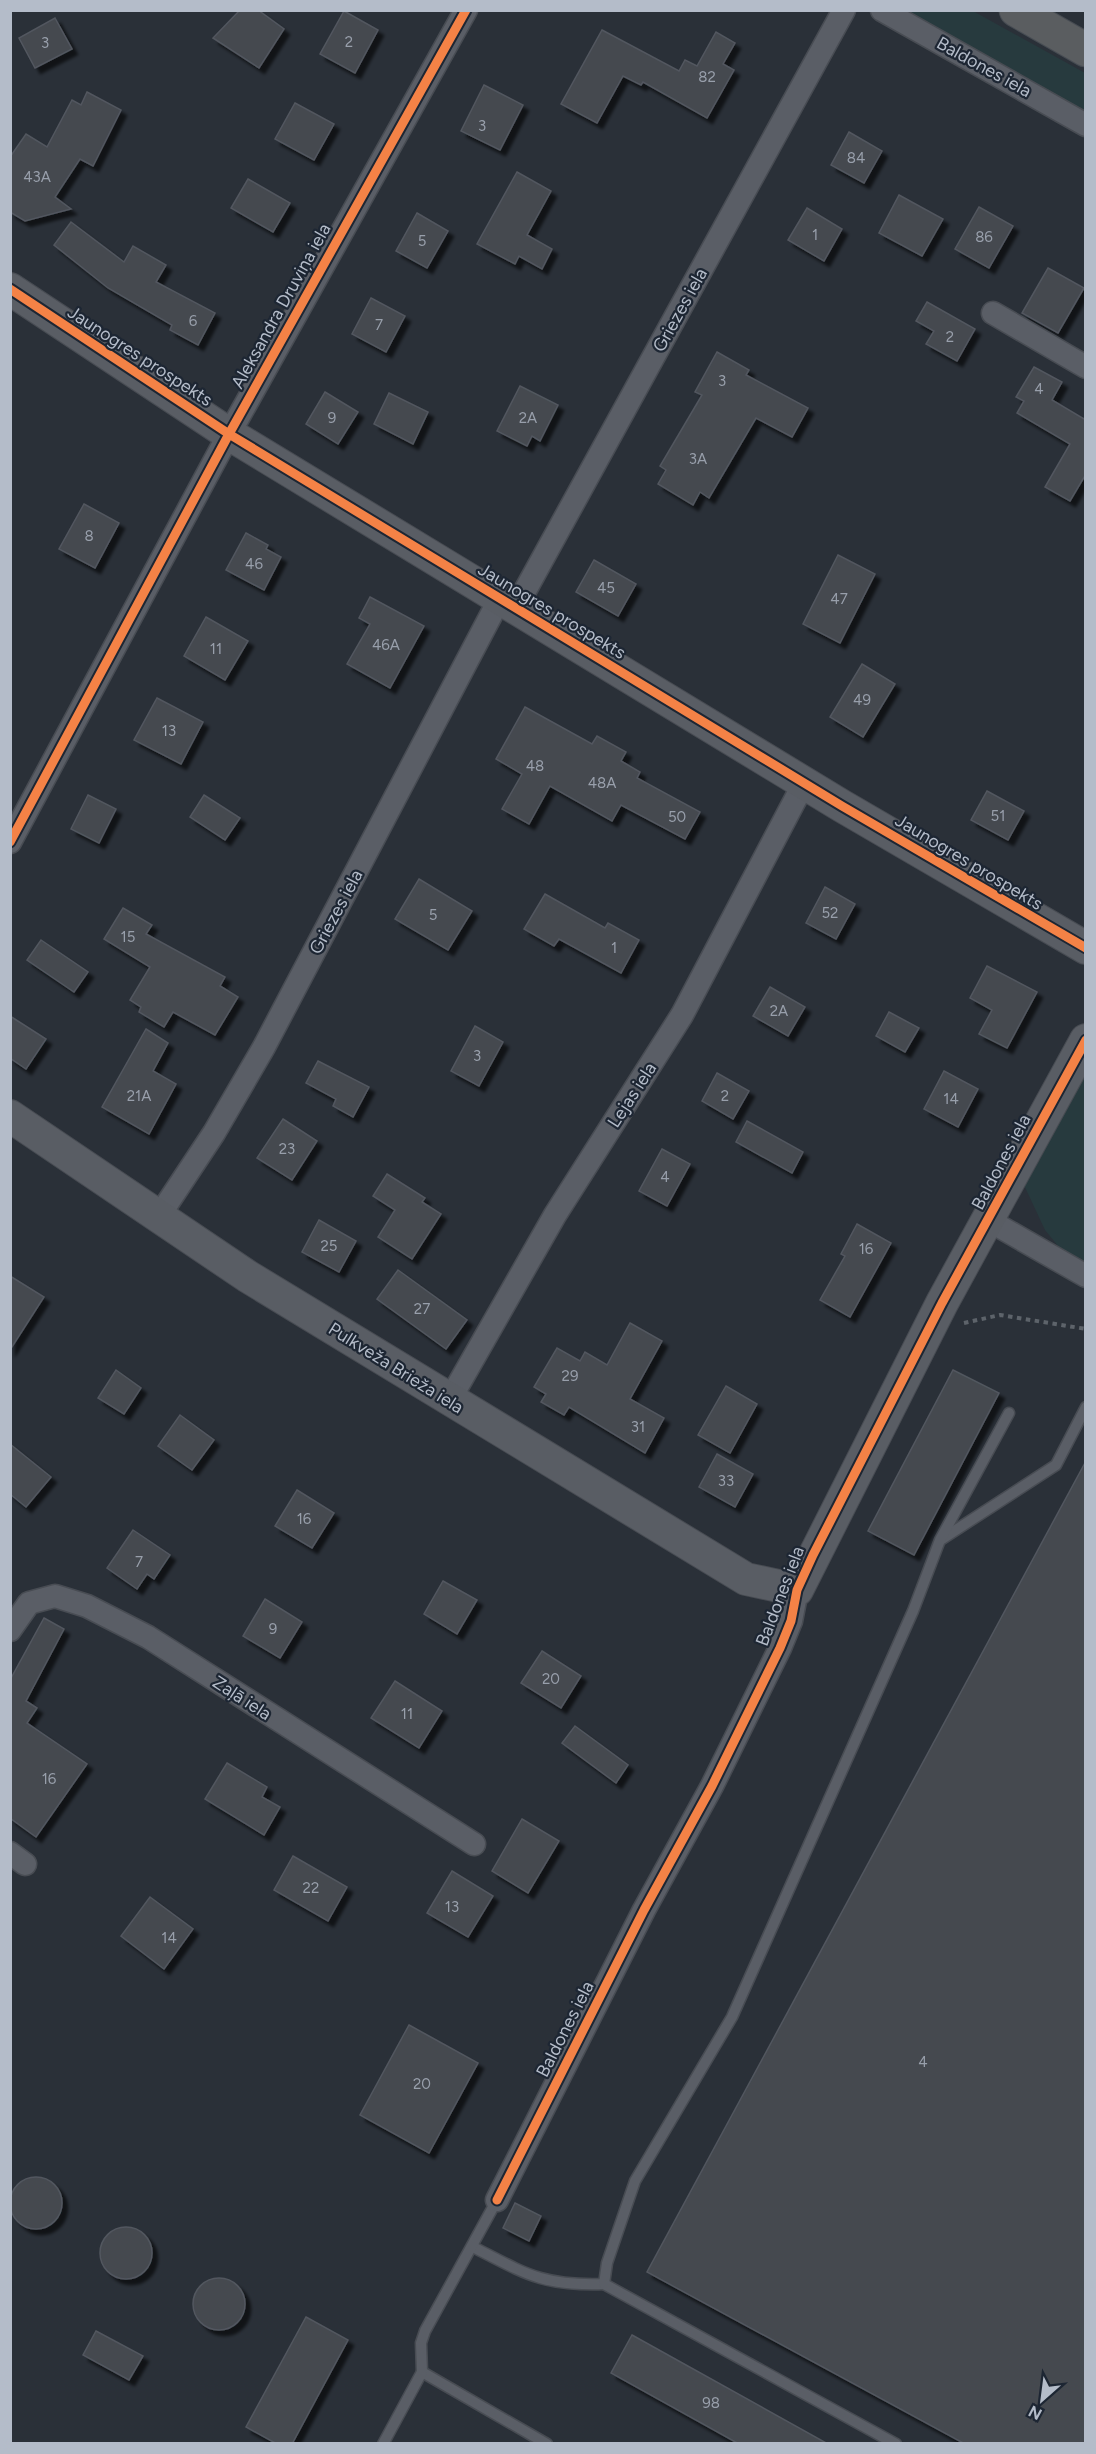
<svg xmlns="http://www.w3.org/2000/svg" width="1096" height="2454" font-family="Figtree,sans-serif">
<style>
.green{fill:#273a3e}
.building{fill:#444950;stroke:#52575f;stroke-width:1.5;filter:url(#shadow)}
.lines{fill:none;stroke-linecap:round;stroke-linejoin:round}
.lane-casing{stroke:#484c53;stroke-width:13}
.street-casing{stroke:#484c53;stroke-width:25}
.secondary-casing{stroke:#484c53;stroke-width:34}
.highway-casing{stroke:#474c53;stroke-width:35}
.path{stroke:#5d636a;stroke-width:4;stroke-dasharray:4.5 4.5;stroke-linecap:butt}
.lane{stroke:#5a5e66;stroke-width:10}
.street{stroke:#5a5e66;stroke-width:22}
.secondary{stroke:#595d64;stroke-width:32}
.highway{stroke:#5a5d60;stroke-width:33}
.cycleway-casing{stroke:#1d2633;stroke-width:13}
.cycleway{stroke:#f48246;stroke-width:9}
.labels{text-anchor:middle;stroke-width:4.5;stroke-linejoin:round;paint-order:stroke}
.number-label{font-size:15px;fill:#989fab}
.street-label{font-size:18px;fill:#b4bcc9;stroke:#1d2633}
</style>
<defs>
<filter id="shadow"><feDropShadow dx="5.5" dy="5.5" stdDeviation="1.5" flood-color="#0009"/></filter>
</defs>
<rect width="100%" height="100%" fill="#2a3038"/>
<g class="green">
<polygon points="904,11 973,11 1085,73 1085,114"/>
<polygon points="1085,1069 1085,1263 1059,1247 1045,1230 1024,1185"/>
</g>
<g class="building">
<polygon points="240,10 258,10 284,29 259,68 213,38"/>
<polygon points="344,11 378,30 355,73 320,54"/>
<polygon points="55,18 72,49 35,68 19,38"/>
<polygon points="602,30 679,71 685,60 697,66 716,32 735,43 723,64 734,70 707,118 643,82 641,85 623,76 597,123 561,104"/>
<polygon points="484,85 523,105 500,150 461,131"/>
<polygon points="87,92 121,110 93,166 80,159 55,197 71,209 25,221 10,212 10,157 26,134 47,147 72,100 81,105"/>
<polygon points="295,103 334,124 314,160 275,139"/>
<polygon points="849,132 882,151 864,183 831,165"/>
<polygon points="517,172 551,191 527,235 552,249 542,269 519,256 515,264 477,244"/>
<polygon points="248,179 290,203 273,232 231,208"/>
<polygon points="899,195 943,219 922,256 879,233"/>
<polygon points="979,207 1013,226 989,268 955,249"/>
<polygon points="807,208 842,229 824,261 788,240"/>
<polygon points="417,213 448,231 427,268 396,251"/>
<polygon points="71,222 124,262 133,246 166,265 156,282 215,313 198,345 170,330 172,325 108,288 54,245"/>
<polygon points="1048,268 1084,288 1058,333 1022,313"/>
<polygon points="371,298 405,316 386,352 352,334"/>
<polygon points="927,302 975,329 957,361 926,344 934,331 916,321"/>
<polygon points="717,352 749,370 746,375 808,408 792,437 756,418 709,498 700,492 693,505 658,484 666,470 660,466 702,395 695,392"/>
<polygon points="1034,367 1062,382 1052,400 1084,419 1086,416 1086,474 1070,501 1045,487 1070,444 1017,413 1024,401 1016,397"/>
<polygon points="520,386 558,405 540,441 532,436 527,446 497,431"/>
<polygon points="325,392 358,412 338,444 306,424"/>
<polygon points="389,393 428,412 413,444 374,424"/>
<polygon points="84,504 119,523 95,568 59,549"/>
<polygon points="246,533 268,545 266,549 281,557 264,590 226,570"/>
<polygon points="838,555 875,574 840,643 803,624"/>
<polygon points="594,560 636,584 618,616 576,592"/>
<polygon points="370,597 424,626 390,688 347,664 370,624 359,618"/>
<polygon points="206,617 248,641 225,680 184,656"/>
<polygon points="862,664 895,684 863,737 830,717"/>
<polygon points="157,698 203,722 181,764 134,740"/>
<polygon points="525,707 592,744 597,736 626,752 621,761 640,772 637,778 700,812 685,839 621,805 612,821 550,786 529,824 502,809 522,774 496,759"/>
<polygon points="987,791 1024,811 1008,840 971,820"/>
<polygon points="88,795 116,809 99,843 71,829"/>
<polygon points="204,795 240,818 225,840 190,817"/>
<polygon points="419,879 472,911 448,950 395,919"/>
<polygon points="825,887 855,904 836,939 806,923"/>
<polygon points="545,894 605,928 608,923 639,940 621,973 559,939 554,946 524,929"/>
<polygon points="123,908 152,925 146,934 225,977 220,986 238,997 215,1035 173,1012 164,1027 139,1012 141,1007 130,1000 150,967 104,939"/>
<polygon points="41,940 88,972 74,992 27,960"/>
<polygon points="987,966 1037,992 1007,1048 979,1034 992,1010 970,998"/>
<polygon points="770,987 805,1007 788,1036 753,1016"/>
<polygon points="889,1012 919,1028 905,1052 876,1036"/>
<polygon points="10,1016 46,1039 26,1069 10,1058"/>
<polygon points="475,1026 503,1042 479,1086 451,1071"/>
<polygon points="146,1029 168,1043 153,1071 176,1084 149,1134 102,1107"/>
<polygon points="318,1061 369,1087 353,1117 333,1106 336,1099 306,1083"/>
<polygon points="944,1071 978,1089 958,1127 924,1109"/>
<polygon points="717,1073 749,1091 733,1119 702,1101"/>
<polygon points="283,1119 317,1141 292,1180 257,1158"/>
<polygon points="747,1121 803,1152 792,1173 736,1142"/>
<polygon points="662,1149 690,1164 667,1206 639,1191"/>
<polygon points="387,1174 425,1198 422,1202 441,1214 412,1259 378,1237 395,1210 373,1196"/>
<polygon points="319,1220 356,1241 339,1272 302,1252"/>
<polygon points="857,1224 891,1243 850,1317 820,1300 845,1256 841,1254"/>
<polygon points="398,1270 467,1320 446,1349 377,1299"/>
<polygon points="10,1276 44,1297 10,1350"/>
<polygon points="630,1323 662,1341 630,1399 664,1418 645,1453 569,1407 564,1415 541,1402 546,1394 534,1387 557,1348 580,1361 585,1352 607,1365"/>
<polygon points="116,1370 141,1388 124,1414 98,1398"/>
<polygon points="953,1370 999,1393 914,1555 868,1531"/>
<polygon points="726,1386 757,1404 730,1453 698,1435"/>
<polygon points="180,1415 214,1440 192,1470 158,1446"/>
<polygon points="10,1444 51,1477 26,1507 10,1494"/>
<polygon points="717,1454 753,1474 735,1507 699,1487"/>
<polygon points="1086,1461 1086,2444 965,2444 647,2272"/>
<polygon points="297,1490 334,1513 312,1548 275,1526"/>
<polygon points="133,1530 170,1555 154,1579 147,1574 137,1589 107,1568"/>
<polygon points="443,1581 477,1600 457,1634 424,1614"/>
<polygon points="265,1599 302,1622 280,1658 243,1636"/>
<polygon points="44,1618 64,1629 26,1701 37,1708 27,1723 87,1764 36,1837 10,1818 10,1680"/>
<polygon points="542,1651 581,1676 561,1708 521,1683"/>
<polygon points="395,1681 442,1711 419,1748 371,1718"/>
<polygon points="575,1726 628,1765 616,1783 562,1743"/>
<polygon points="227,1763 267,1787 262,1797 280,1807 264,1835 205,1799"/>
<polygon points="522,1819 559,1841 528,1893 492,1871"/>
<polygon points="293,1856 347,1887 328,1921 274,1890"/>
<polygon points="452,1871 493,1896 468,1937 427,1913"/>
<polygon points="150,1897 193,1929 164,1969 121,1936"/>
<polygon points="409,2025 478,2063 429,2153 360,2115"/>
<circle cx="36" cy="2203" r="26"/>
<polygon points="515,2203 541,2216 529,2241 503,2228"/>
<circle cx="126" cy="2253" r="26"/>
<circle cx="219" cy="2304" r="26"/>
<polygon points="306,2317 348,2340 292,2444 277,2444 246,2427"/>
<polygon points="96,2331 143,2356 129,2380 83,2355"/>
<polygon points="632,2335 828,2444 739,2444 611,2373"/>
</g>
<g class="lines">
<defs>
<g id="lane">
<polyline points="942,1539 1056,1465 1086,1407"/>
<path d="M473,2247c53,27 69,39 131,37"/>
<polyline points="422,2372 547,2444"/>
<polyline points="383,2444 422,2372 421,2343 425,2331 497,2200"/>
<polyline points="896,2444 604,2284 607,2263 635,2181 732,2017 913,1611 940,1540 1009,1413"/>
</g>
<g id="street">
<polyline points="882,10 1086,125"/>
<polyline points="993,313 1086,367"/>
<polyline points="515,609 844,10"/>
<polyline points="10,842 229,434 466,10"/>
<polyline points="159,1216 214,1133 264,1047 499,600"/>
<polyline points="988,1220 1086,1276"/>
<polyline points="449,1401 555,1215 682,1015 804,783"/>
<polyline points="10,1630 29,1603 55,1596 87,1606 148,1637 474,1844"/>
<polyline points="10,1853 25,1864"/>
<polyline points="497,2200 644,1910 712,1786 780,1648 791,1621 797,1590"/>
</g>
<g id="secondary">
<polyline points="10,289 229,434 842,806 1086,948"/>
<polyline points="10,1116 247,1276 746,1579 797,1590 942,1303 1086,1040"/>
</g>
<polyline id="highway" points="1016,10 1086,50"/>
</defs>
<use href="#lane" class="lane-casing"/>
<use href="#street" class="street-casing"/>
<use href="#secondary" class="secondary-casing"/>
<use href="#highway" class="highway-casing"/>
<polyline class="path" points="964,1323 1000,1315 1086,1329"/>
<use href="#lane" class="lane"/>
<use href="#street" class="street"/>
<use href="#secondary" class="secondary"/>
<use href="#highway" class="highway"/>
<defs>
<g id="cycleway">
<polyline points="10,289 229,434 842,806 1086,948"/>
<polyline points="10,842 229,434 466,10"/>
<polyline points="497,2200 644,1910 712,1786 780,1648 791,1621 797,1590 813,1555 942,1303 1086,1040"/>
</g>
</defs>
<use href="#cycleway" class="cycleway-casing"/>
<use href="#cycleway" class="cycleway"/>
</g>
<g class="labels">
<g class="number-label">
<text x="349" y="47">2</text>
<text x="45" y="48">3</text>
<text x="707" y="82">82</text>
<text x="482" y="131">3</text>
<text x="856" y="163">84</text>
<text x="37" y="182">43A</text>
<text x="815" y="240">1</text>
<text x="984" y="242">86</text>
<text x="422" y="246">5</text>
<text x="193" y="326">6</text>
<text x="379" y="330">7</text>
<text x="950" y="342">2</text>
<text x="722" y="386">3</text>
<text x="1039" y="394">4</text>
<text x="332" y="423">9</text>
<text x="528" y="423">2A</text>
<text x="698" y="464">3A</text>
<text x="89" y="541">8</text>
<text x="254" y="569">46</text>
<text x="606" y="593">45</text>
<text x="839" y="604">47</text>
<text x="386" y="650">46A</text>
<text x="216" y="654">11</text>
<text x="862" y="705">49</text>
<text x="169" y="736">13</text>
<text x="535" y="771">48</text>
<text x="602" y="788">48A</text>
<text x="998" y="821">51</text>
<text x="677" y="822">50</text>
<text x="830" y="918">52</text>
<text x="433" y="920">5</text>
<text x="128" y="942">15</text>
<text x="614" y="953">1</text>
<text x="779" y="1016">2A</text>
<text x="477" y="1061">3</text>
<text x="139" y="1101">21A</text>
<text x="725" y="1101">2</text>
<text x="951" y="1104">14</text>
<text x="287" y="1154">23</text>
<text x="665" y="1182">4</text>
<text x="329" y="1251">25</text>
<text x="866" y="1254">16</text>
<text x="422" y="1314">27</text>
<text x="570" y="1381">29</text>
<text x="638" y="1432">31</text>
<text x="726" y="1486">33</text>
<text x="304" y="1524">16</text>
<text x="139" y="1567">7</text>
<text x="273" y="1634">9</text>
<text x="551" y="1684">20</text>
<text x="407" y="1719">11</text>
<text x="49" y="1784">16</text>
<text x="311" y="1893">22</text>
<text x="452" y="1912">13</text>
<text x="169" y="1943">14</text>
<text x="923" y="2067">4</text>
<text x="422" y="2089">20</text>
<text x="711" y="2408">98</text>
</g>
<g class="street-label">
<text transform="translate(984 67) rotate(29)" y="6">Baldones iela</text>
<text transform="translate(281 306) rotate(-61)" y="6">Aleksandra Druviņa iela</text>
<text transform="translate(680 310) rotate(-61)" y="6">Griezes iela</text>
<text transform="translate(140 356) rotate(33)" y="6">Jaunogres prospekts</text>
<text transform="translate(552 611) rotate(31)" y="6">Jaunogres prospekts</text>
<text transform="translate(969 862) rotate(31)" y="6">Jaunogres prospekts</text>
<text transform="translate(336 912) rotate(-62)" y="6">Griezes iela</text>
<text transform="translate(632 1095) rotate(-57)" y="6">Lejas iela</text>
<text transform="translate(1001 1162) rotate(-62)" y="6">Baldones iela</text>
<text transform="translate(396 1368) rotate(32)" y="6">Pulkveža Brieža iela</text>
<text transform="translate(780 1596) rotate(-69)" y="6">Baldones iela</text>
<text transform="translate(242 1698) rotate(33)" y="6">Zaļā iela</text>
<text transform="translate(565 2029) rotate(-63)" y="6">Baldones iela</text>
</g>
</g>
<rect width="1096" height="2454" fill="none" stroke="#b4bcc9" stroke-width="24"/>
<g transform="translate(1042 2400) rotate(208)" stroke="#1d2633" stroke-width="4.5" paint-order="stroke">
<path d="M0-4.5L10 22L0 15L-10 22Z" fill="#b4bcc9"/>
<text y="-9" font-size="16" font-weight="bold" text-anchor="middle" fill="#b4bcc9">N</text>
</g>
</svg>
